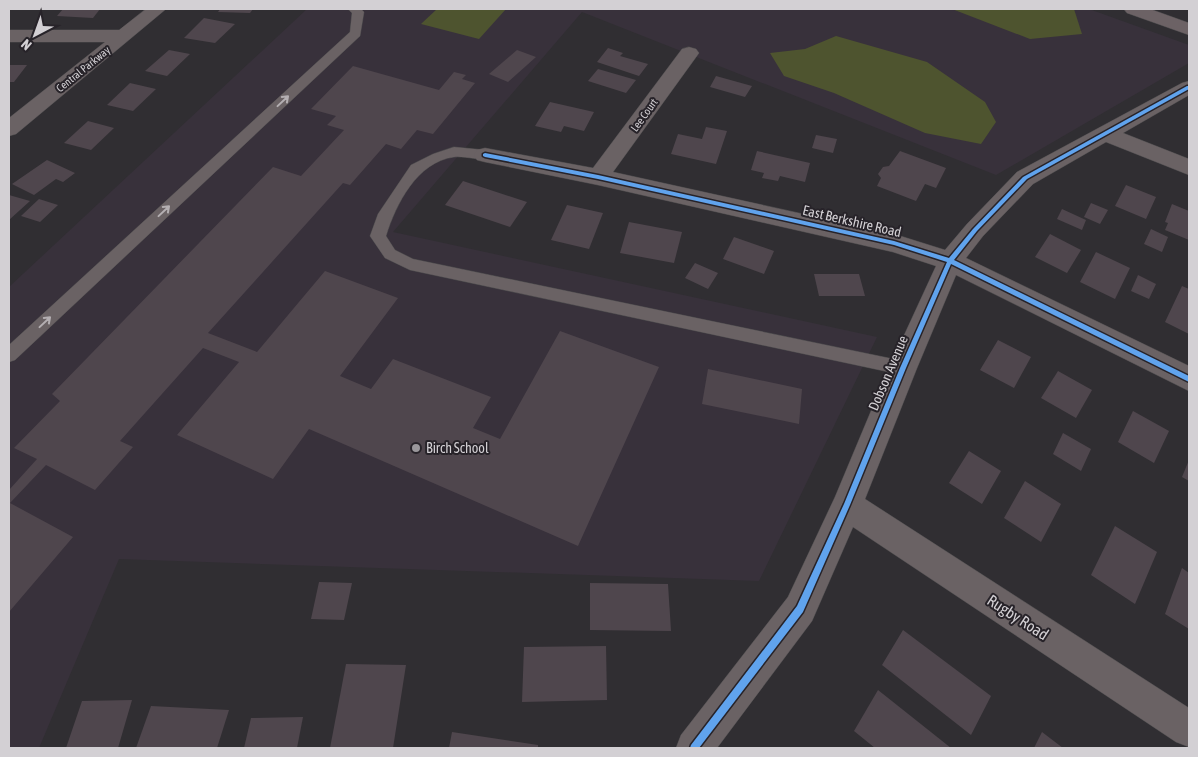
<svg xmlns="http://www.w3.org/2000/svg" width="1198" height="757" font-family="'Asap Condensed',sans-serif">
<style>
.built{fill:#38313b}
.green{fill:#4e542f}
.building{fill:#4f464d}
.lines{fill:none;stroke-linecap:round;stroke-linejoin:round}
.lane-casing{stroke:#4a494b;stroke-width:1}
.street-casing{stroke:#4a494b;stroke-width:1}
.primary-casing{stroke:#4a494b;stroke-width:1}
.lane{fill:#6a6264;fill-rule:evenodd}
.street{fill:#6a6264;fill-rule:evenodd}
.primary{fill:#6c6265;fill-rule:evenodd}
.cycleway-casing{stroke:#272329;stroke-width:3}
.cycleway{fill:#60a3ed;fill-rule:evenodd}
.oneway{stroke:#b4afb2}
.poi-dot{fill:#9a979b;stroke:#272329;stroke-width:2}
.labels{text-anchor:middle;stroke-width:4;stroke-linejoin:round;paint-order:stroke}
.far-street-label{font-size:11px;fill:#d3d0d4;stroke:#272329}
.street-label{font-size:14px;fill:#d3d0d4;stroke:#272329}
.poi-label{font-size:14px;fill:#d3d0d4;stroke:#272329;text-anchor:start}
.near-street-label{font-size:16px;fill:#d3d0d4;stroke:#272329}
</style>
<rect width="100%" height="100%" fill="#302e32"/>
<polygon class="built" points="307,9 1089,9 1189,45 1189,63 996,175 582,12 393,232 877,337 759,581 119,559 39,748 9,748 9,287"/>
<g class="green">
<polygon points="437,9 506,9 479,39 421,24"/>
<polygon points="952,9 1074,9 1082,34 1030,39"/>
<polygon points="836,36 927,62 985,102 996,122 981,144 925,133 834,93 784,76 770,53 805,49"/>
</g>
<g class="building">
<polygon points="63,9 100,9 93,18 57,16"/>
<polygon points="220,9 253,9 250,13 218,12"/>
<polygon points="204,18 235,24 215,43 184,38"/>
<polygon points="608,48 623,53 620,56 648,64 639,76 597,62"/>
<polygon points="169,50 190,54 167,76 145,71"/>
<polygon points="517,50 536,57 508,82 489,74"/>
<polygon points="9,65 27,65 14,82 9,82"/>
<polygon points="353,66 439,90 454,72 466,75 462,79 475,83 433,134 417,130 401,149 386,144 350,185 343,183 208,333 257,352 325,271 398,298 340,376 371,389 393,359 491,397 473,428 500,439 560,331 659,367 578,546 309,429 273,479 177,435 239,362 203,348 120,441 133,447 95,490 46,465 10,503 73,537 9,612 9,490 37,459 14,448 60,401 52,394 273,167 301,176 344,130 327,125 336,116 311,109"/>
<polygon points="598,69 605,71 636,80 626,93 588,81"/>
<polygon points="716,76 752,86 745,97 710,87"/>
<polygon points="130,83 156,89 133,111 107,105"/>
<polygon points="550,102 594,112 584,131 564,126 561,132 535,126"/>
<polygon points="88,121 114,128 91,150 64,143"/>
<polygon points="706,127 727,131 716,164 671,154 678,134 702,139"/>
<polygon points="816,135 837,139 833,153 812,148"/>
<polygon points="757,151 810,163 805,182 780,176 778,181 762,178 764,173 751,170"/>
<polygon points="900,151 946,168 936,188 925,184 916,201 877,186 881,178 878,174 883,167 889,166"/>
<polygon points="47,160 75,173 63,182 56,179 34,195 12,184"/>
<polygon points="463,181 527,202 510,227 445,205"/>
<polygon points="1126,185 1156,197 1146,219 1115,206"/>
<polygon points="9,195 30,201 9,220"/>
<polygon points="39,199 58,205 40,222 21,216"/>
<polygon points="1091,203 1108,210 1100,224 1084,217"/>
<polygon points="1172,204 1189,211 1189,240 1165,230 1168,223 1165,222"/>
<polygon points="567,205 603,213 589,249 551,240"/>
<polygon points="1062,209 1086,220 1082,230 1057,219"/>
<polygon points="629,222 682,232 674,263 620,253"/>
<polygon points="1151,229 1168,237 1162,252 1144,244"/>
<polygon points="1050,234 1081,250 1067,273 1035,257"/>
<polygon points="734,237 774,251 764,274 723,259"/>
<polygon points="1096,252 1130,268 1115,299 1080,282"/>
<polygon points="695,263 718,273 708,289 685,278"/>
<polygon points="814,274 859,274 865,296 819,296"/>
<polygon points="1138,275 1156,284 1149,299 1131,291"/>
<polygon points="1182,286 1189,289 1189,334 1165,322"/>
<polygon points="998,340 1031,357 1014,388 980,370"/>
<polygon points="708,369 802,389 799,424 702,404"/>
<polygon points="1058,371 1092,390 1076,418 1041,398"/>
<polygon points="1133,411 1169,431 1154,463 1118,442"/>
<polygon points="1063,433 1091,449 1081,471 1053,454"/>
<polygon points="969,451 1001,471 982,504 949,483"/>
<polygon points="1189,460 1189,481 1182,477"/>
<polygon points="1025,481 1061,504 1041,542 1004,518"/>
<polygon points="1115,526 1157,552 1135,604 1091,575"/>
<polygon points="1182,568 1189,573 1189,629 1165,614"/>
<polygon points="319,582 352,583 344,620 311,619"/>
<polygon points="590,583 668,584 671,631 590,630"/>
<polygon points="903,630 991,696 971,735 882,665"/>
<polygon points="606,646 607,700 522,702 524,647"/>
<polygon points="346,664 406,665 393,748 330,748"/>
<polygon points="878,690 951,748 875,748 854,731"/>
<polygon points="132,700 118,748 66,748 82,701"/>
<polygon points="151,706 229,710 217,748 136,748"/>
<polygon points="303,717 297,748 244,748 251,718"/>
<polygon points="452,732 538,745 538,748 449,748"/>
<polygon points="1042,732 1063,748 1034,748"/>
</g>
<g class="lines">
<defs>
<g id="lane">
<polygon points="348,9 361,9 364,12 360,36 15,360 9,362 9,345 350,32 352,13"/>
<path d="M454,147l31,3 5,2 2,3 -2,3 -5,2c-10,-1 -22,-4 -31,-3 -37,5 -58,47 -68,79l9,14 18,9 490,102 6,2 3,5 -3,5 -6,2 -493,-105 -25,-12 -15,-22 8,-22 33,-49 22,-11z"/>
</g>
<g id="street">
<polygon points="146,9 166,9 16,134 9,136 9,118 105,42 9,42 9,30 119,30"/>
<polygon points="689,47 696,49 699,53 613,172 894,234 945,250 967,224 1017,172 1182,83 1189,81 1189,95 1123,133 1189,159 1189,175 1106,142 1033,184 983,236 966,258 1189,366 1189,391 956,275 917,368 865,499 1189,708 1189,747 1176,742 853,527 812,621 717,748 676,748 681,735 788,597 835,497 889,368 936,266 893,252 598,185 485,162 477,160 474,155 477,150 485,148 593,168 682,49"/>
</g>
<polygon id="primary" points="1124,9 1150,9 1189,23 1189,35 1127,13"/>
</defs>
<use href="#lane" class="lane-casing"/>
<use href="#street" class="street-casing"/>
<use href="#primary" class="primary-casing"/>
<use href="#lane" class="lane"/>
<use href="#street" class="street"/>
<use href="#primary" class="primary"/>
<defs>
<polygon id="cycleway" points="1187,86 1189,86 1189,89 1027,179 977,231 954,260 1189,376 1189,382 951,264 906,368 850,505 803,612 699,748 690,748 691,745 797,606 844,504 900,368 947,262 894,245 598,179 485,157 483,156 483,154 485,153 598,175 894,241 949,258 973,229 1023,177"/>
</defs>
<use href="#cycleway" class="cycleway-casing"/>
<use href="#cycleway" class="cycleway"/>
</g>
<defs><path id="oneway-shaft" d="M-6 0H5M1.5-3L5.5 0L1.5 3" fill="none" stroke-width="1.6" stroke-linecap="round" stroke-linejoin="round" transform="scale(1.25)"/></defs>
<g class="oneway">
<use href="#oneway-shaft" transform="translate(283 101) rotate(-43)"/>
<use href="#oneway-shaft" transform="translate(164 211) rotate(-43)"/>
<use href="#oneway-shaft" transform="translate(45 322) rotate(-43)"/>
</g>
<circle class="poi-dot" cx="416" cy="448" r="5"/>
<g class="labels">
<g class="far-street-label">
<text transform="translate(83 69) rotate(-39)" y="4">Central Parkway</text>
<text transform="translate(644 115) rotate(-54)" y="4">Lee Court</text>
</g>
<g class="street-label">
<text transform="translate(852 221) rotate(13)" y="5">East Berkshire Road</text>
<text transform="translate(888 373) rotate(-67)" y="5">Dobson Avenue</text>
</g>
<g class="poi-label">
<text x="426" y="453">Birch School</text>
</g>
<g class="near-street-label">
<text transform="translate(1018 617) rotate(33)" y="6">Rugby Road</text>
</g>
</g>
<rect width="1198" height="757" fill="none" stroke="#d3d0d4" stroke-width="20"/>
<g transform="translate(35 35) rotate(221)" stroke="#272329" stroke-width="4" paint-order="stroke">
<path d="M0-4L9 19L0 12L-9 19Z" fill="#d3d0d4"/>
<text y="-8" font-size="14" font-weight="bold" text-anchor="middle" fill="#d3d0d4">N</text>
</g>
</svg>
